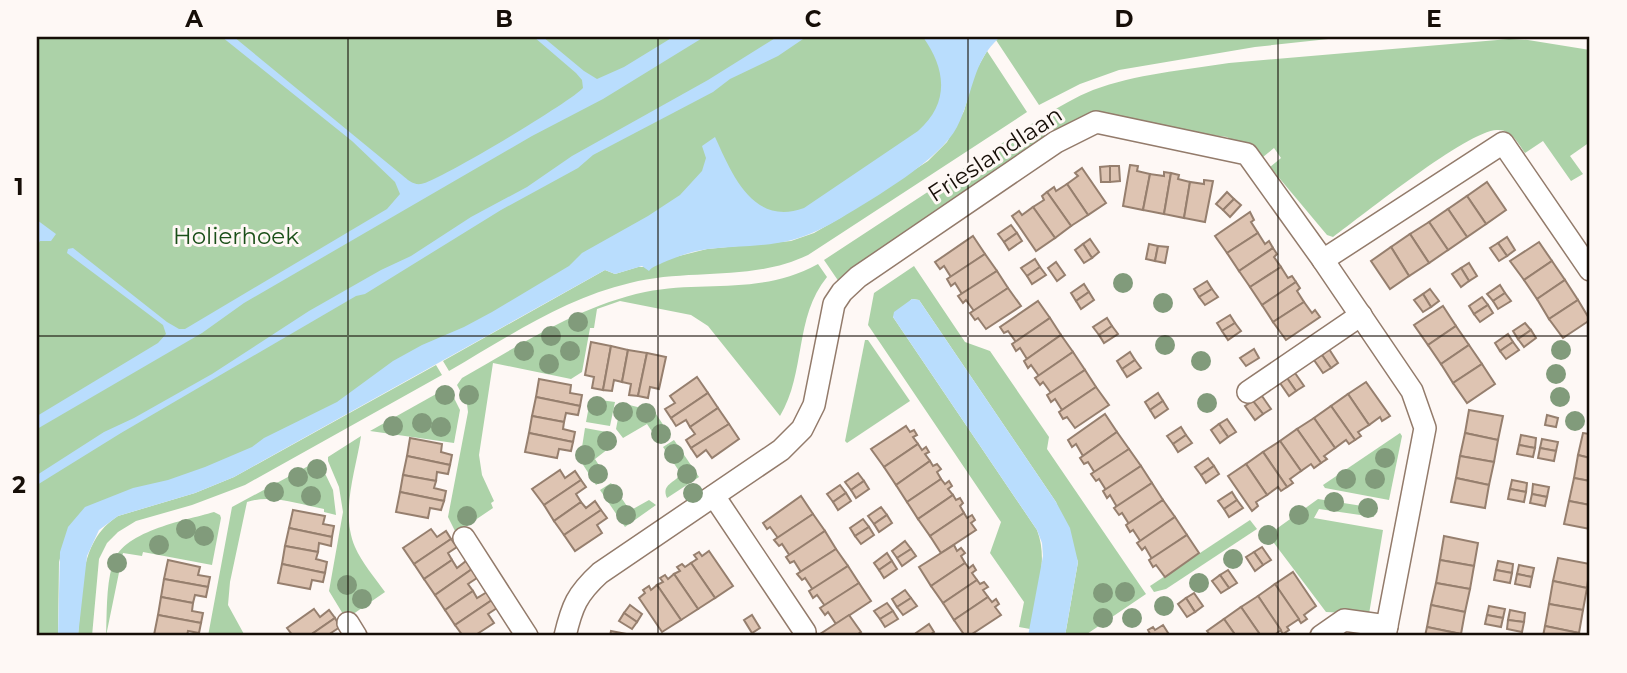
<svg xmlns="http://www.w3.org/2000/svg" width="1627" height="673" font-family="Montserrat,sans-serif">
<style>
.green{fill:#acd2a8}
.water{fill:#b9ddfd}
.building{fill:#dec4b2;stroke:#967f6e;stroke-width:2}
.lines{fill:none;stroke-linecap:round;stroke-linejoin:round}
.minor-casing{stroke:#937b6b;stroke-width:24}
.minor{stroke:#fff;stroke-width:21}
.tree{fill:#819b7b}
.grid{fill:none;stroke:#160e07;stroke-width:2;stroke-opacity:0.55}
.labels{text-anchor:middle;stroke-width:6;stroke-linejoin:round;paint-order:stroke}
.street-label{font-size:23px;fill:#160e07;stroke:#fef8f5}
.park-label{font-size:23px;fill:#1a4f18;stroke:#fef8f5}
.neatline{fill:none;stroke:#160e07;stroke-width:2.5}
.grid-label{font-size:23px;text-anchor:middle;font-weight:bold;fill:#160e07}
</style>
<rect width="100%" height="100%" fill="#fef8f5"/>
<g class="green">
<polygon points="37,37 976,37 938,139 801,223 609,260 225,469 68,530 59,562 58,636 37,636"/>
<polygon points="1000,37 1347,37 1255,47 1119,70 1080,84 1039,105 996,40"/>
<path d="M1509,39l19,1 62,10v92l-20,14 13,18 -12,7 -28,-40 -18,12c-7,-10 -14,-24 -28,-23 -30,1 -134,85 -164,107l-6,-2 -57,-68 11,-9 -7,-10 -11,9 -36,-20 -32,-4h-139l-12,-17c16,-10 32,-19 49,-26 43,-16 91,-20 136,-27z"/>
<path d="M987,51l40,61 -219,143c-56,27 -119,13 -178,28 -65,15 -124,55 -181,88l-6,-10 162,-91 10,4 23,-7h14l19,-9 36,-9 84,-8 23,-8 26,-15 88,-57 19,-19 17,-31 11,-39z"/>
<polygon points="1036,121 1047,139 839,282 837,279 824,260"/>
<path d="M818,264l9,13c-33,40 -21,96 -47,139l-72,-90 -17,-11 -71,-14 -23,8 -3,19h-4l-8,44 -11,7 -78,-16 -14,92 3,20 12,26 -3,2 2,5 -37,25 -8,-16 20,-105 -1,-8 -10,-19 5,-7c58,-33 117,-72 183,-86 62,-12 114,4 173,-28z"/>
<path d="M914,266l51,76 25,9 59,86 -2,12 99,145 -62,42h-19l13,-74 -22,-60 -137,-202 -7,-1 -19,18 144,213c12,31 -1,67 -7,99l-11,-2 5,-25 -34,-49 11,-31 -133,-197 6,-32z"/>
<polygon points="865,340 868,340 910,401 847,443 845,441"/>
<path d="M436,365l6,10 -197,110 -53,20 -56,16 -18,11 -11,11 -8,16 -7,77h-14c5,-43 -1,-94 40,-120l77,-23 39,-16z"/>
<polygon points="445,389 451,392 460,410 454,443 370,431"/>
<polygon points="593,399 615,402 610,426 586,422 590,401"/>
<polygon points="621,403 654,411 670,435 659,442 647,424 623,438 616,429"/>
<polygon points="585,428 612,433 617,442 595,459 607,478 596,485 580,460"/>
<polygon points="1400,433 1402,436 1389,500 1325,488 1323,485"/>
<path d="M361,436c-5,34 -21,76 -6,111 7,16 20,31 30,45l-39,27 -17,-28 14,-79 -4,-25 -11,-26v-4z"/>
<path d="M674,440l25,37 -32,21c-6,-14 8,-15 14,-24l-18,-27z"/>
<path d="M320,463l13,27 3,25 -12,-3v-3c-25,-5 -53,-15 -77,-7l-17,80 -2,23 17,31h-37l24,-129 80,-43z"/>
<polygon points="611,483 629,509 633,509 649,500 656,505 625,527 600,490"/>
<polygon points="1318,499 1375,508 1374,517 1319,509 1314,518 1383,530 1369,614 1326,612 1268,535"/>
<path d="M214,512l6,3 1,3 -9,47 -69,-13 -1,4 -19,-3 -17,83c1,-23 0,-48 6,-70 8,-35 72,-45 102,-54z"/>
<polygon points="1250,520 1257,529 1166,589 1154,592 1150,586"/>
</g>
<g class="water">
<path d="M222,37h12l168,138c6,5 11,10 19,9 16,-2 151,-83 162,-96l-1,-8 -6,-7 -42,-36h9l41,34 13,8 27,-12 49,-30h31l-101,62 -71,37 -288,167 -42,30 -165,96v-13l121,-73 8,-9 -3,-9 -96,-72 1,-4 5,-1 94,74 12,7h6l202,-120 13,-15 -5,-12 -43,-41z"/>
<polygon points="777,37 806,37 778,56 730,79 713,92 593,155 578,168 501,210 365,294 356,296 121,433 37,485 37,475 104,432 134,418 212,374 309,311 381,270 411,256 471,217 527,187 572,156 708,80"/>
<path d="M923,37h77c-28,24 -27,59 -43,90 -17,33 -83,71 -116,91 -15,9 -31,17 -49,22 -27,7 -57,6 -84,9 -17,2 -31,8 -46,14 -5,3 -9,3 -13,8l-7,-5 -27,8 -10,-4 -371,207 -39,16 -77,23 -19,14 -12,26 -9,80h-20l2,-84 8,-25 17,-20 48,-19 35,-8 37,-13 47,-20 12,-9 73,-36 56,-41 29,-16 42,-18 28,-15 77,-46 13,-13 66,-37 32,-21 22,-24 4,-13 -4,-12 13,-9c17,37 38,90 89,71l114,-77c32,-28 28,-62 5,-94z"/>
<polygon points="37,220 56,234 51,241 40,241 37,246"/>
<polygon points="912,299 919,300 1056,502 1070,528 1078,562 1065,636 1028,636 1043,556 1042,543 1037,530 893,317 894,312"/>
</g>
<g class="building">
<polygon points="1130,165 1138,166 1137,171 1150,174 1143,210 1123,206"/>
<polygon points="1110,166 1119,166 1120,181 1110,182"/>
<polygon points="1110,166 1110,182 1101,182 1100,167"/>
<polygon points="1082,168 1106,203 1088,215 1067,184 1078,176 1075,173"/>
<polygon points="1164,172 1171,173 1164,214 1143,210 1150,174 1164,176"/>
<polygon points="1171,173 1179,175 1178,179 1190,182 1184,218 1164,214"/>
<polygon points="1204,180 1213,181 1205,222 1184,218 1190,182 1204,184"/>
<polygon points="1487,182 1506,210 1486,224 1467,196"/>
<polygon points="1067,184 1088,215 1071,226 1047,192 1054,187 1056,191"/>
<polygon points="1047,192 1071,226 1055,238 1033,207 1044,200 1042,196"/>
<polygon points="1227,192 1234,199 1223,210 1216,204"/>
<polygon points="1467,196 1486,224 1467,237 1448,209"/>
<polygon points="1234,199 1241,205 1230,217 1223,210"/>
<polygon points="1033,207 1055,238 1036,251 1012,216 1019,211 1022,215"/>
<polygon points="1448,209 1467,237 1448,250 1429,222"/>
<polygon points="1250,212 1254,220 1251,222 1258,233 1227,253 1215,236"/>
<polygon points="1429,222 1448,250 1429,263 1410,234"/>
<polygon points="1011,225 1017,233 1004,242 998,234"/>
<polygon points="1017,233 1022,241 1009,250 1004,242"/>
<polygon points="1258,233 1265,244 1269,241 1273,248 1239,271 1227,253"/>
<polygon points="1410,234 1429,263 1409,276 1391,247"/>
<polygon points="973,236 985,254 951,277 944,266 940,269 935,262"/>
<polygon points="1507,237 1515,250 1507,256 1498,243"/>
<polygon points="1090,239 1099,252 1092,258 1083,244"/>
<polygon points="1539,242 1552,261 1524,280 1510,261"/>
<polygon points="1498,243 1507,256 1499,261 1490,248"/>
<polygon points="1083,244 1092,258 1084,263 1075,250"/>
<polygon points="1149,244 1158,246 1155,261 1146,259"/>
<polygon points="1158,246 1168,247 1165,263 1155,261"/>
<polygon points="1391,247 1409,276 1390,289 1371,261"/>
<polygon points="1273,248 1277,254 1274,257 1281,267 1250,287 1239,271"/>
<polygon points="985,254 997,271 962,294 955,283 951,286 947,279"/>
<polygon points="1035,259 1040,267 1027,276 1021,268"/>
<polygon points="1552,261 1565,280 1537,299 1524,280"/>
<polygon points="1056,262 1065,275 1057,281 1048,268"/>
<polygon points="1469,263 1477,276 1469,281 1461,268"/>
<polygon points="1040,267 1046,275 1032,284 1027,276"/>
<polygon points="1281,267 1288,278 1292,276 1296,282 1262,305 1250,287"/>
<polygon points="1461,268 1469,281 1461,287 1452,274"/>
<polygon points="997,271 1008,288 974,311 966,300 963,303 958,296"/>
<polygon points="1565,280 1578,300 1549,319 1537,299"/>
<polygon points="1207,281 1212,289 1199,297 1194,289"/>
<polygon points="1296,282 1300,288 1297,291 1304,302 1273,322 1262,305"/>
<polygon points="1084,284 1089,292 1076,301 1071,293"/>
<polygon points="1500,285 1505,293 1493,301 1487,294"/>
<polygon points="1008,288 1021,306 986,329 978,318 975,320 970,313"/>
<polygon points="1212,289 1218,297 1205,305 1199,297"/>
<polygon points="1430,289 1439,301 1431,307 1423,294"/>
<polygon points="1089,292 1094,300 1081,309 1076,301"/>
<polygon points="1505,293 1511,301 1498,309 1493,301"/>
<polygon points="1423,294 1431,307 1423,312 1414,300"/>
<polygon points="1482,297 1488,305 1474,314 1469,306"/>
<polygon points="1578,300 1590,320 1563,338 1549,319"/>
<polygon points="1038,301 1050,318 1016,342 1008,331 1004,333 1000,327"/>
<polygon points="1304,302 1312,313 1315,310 1320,317 1286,340 1273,322"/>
<polygon points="1488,305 1493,313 1480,322 1474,314"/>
<polygon points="1443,306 1456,326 1428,345 1414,325"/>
<polygon points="1230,315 1235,323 1222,331 1217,323"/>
<polygon points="1050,318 1061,335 1027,359 1020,348 1016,351 1012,344"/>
<polygon points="1107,318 1112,326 1099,335 1093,327"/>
<polygon points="1235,323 1241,331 1228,340 1222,331"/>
<polygon points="1525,323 1531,330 1518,339 1513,331"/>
<polygon points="1112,326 1118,334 1104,343 1099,335"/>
<polygon points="1456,326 1469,345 1441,364 1428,345"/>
<polygon points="1531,330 1536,338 1524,347 1518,339"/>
<polygon points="1508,334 1513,342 1500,351 1495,343"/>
<polygon points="1061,335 1073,352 1039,376 1031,365 1028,368 1024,361"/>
<polygon points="591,342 611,346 603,390 592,388 594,377 585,375"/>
<polygon points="1513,342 1519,350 1506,359 1500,351"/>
<polygon points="1469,345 1482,364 1453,383 1441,364"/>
<polygon points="611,346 628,350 622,382 614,380 612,391 603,390"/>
<polygon points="1254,349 1259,358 1246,366 1240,358"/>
<polygon points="1329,349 1338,363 1331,368 1322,355"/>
<polygon points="628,350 647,353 638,396 629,395 631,384 622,382"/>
<polygon points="1073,352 1085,370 1051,393 1043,382 1040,385 1035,378"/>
<polygon points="1130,352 1135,360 1122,369 1117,361"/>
<polygon points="647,353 666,357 659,389 650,387 648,398 638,396"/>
<polygon points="1322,355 1331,368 1323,373 1314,360"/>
<polygon points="1135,360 1141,368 1127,377 1122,369"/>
<polygon points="1482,364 1495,384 1467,403 1453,383"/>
<polygon points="1085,370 1096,387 1062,410 1055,399 1051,402 1047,395"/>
<polygon points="1295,373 1304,386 1296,391 1287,378"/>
<polygon points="697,377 708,393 671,418 665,409 675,403 670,396"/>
<polygon points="1287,378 1296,391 1289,396 1280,383"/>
<polygon points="539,379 571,385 570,393 582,395 580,406 536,397"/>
<polygon points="1366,382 1390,416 1382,421 1380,417 1369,425 1348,394"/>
<polygon points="1096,387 1109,405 1075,428 1067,417 1063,419 1059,412"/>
<polygon points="708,393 718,408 690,427 686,420 676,426 671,418"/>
<polygon points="1158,393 1163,401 1150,410 1145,402"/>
<polygon points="1348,394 1369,425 1358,432 1361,436 1355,440 1331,406"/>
<polygon points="1262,396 1271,409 1263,414 1253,401"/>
<polygon points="536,397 580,406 578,415 566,413 564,422 532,416"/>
<polygon points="1163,401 1168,409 1155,418 1150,410"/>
<polygon points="1253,401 1263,414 1255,420 1245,406"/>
<polygon points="1331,406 1355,440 1349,444 1346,440 1335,448 1314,418"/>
<polygon points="718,408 729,424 691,448 686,440 695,434 690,427"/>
<polygon points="1469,410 1503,416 1498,440 1465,433"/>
<polygon points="1105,414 1117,432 1083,456 1076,444 1072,447 1068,440"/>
<polygon points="1547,415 1558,418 1556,427 1545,425"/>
<polygon points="532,416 564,422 563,429 575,432 573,442 529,433"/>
<polygon points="1314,418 1335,448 1324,456 1327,459 1321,463 1297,429"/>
<polygon points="1227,419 1236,432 1228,437 1219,424"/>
<polygon points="729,424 739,439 712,458 706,450 697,457 691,448"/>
<polygon points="1219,424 1228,437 1220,443 1211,430"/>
<polygon points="906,426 910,432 914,430 917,435 913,437 918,444 884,467 871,449"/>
<polygon points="1181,427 1186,435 1173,444 1167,436"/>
<polygon points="1297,429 1321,463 1314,468 1311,464 1301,471 1280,441"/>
<polygon points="1117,432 1129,449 1095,473 1088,462 1084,464 1080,458"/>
<polygon points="529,433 573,442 571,451 559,449 557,458 525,452"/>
<polygon points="1465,433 1498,440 1494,462 1460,456"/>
<polygon points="1583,433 1590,434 1590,458 1578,455"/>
<polygon points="1186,435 1192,443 1178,452 1173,444"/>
<polygon points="1521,435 1536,438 1535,448 1519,445"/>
<polygon points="410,438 442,444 441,452 452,455 450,465 407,456"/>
<polygon points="1542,439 1558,442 1556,451 1540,448"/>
<polygon points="1280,441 1301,471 1290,479 1293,483 1287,487 1263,452"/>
<polygon points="918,444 922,450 926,447 929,452 925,454 930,461 896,485 884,467"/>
<polygon points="1519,445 1535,448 1533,457 1517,454"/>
<polygon points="1540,448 1556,451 1554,461 1538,458"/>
<polygon points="1129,449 1141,466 1106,490 1099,479 1096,481 1091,474"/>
<polygon points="1263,452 1287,487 1281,491 1278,487 1267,495 1246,464"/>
<polygon points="1578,455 1590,458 1590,481 1574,478"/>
<polygon points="407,456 450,465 448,474 437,472 436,481 403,475"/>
<polygon points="1460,456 1494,462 1489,485 1456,478"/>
<polygon points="1208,458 1214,466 1201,475 1195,467"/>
<polygon points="930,461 933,466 937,464 941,469 937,472 941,479 907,502 896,485"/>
<polygon points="1246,464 1267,495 1256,502 1258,506 1252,511 1228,476"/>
<polygon points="1141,466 1152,483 1117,507 1110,495 1107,498 1103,491"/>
<polygon points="1214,466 1219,474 1206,483 1201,475"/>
<polygon points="560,470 565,478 575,471 581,480 544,505 532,489"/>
<polygon points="858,473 864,481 851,490 845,482"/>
<polygon points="403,475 436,481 434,488 446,491 444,501 400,492"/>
<polygon points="1456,478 1489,485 1485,508 1451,502"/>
<polygon points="1574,478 1590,481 1590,505 1569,501"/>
<polygon points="941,479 945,484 949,481 952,486 948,489 953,495 918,519 907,502"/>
<polygon points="581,480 586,487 576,494 581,502 554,521 544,505"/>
<polygon points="1512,480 1527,483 1526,492 1510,489"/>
<polygon points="864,481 869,489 856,498 851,490"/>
<polygon points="1152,483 1163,500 1129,524 1122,513 1119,515 1114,508"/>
<polygon points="1533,484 1549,487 1547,497 1532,494"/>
<polygon points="840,485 846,493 833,502 827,494"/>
<polygon points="1510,489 1526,492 1524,502 1508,499"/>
<polygon points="400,492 444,501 441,510 430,508 428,518 396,512"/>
<polygon points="1232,492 1237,500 1224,509 1218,501"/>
<polygon points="846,493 851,501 838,510 833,502"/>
<polygon points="1532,494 1547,497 1545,506 1530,503"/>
<polygon points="953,495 956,500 960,498 963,503 960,506 964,513 930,536 918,519"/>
<polygon points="801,496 813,514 778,538 770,527 767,529 763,523"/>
<polygon points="1163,500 1175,517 1141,542 1133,530 1130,532 1126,525"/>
<polygon points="1237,500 1243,508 1229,517 1224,509"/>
<polygon points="595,501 601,510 564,535 554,521 581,502 586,508"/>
<polygon points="1569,501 1590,505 1590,529 1564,524"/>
<polygon points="881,507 887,515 874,524 868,516"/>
<polygon points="293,510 325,516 323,524 334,526 332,537 289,528"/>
<polygon points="601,510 607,518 597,525 602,533 575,551 564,535"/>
<polygon points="964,513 967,518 972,515 975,520 971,523 976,530 941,553 930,536"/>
<polygon points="813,514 825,531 790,556 782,544 779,546 774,540"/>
<polygon points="887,515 892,523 879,532 874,524"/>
<polygon points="1175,517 1187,535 1152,559 1145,547 1142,550 1137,543"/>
<polygon points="863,519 869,527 855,536 850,528"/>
<polygon points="869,527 874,535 861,544 855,536"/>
<polygon points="289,528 332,537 331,546 319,543 318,552 285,546"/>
<polygon points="431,529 437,537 446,531 451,539 414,564 403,548"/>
<polygon points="825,531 836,549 801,572 794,561 790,563 786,557"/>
<polygon points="1187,535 1199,553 1165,577 1156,565 1153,567 1149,560"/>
<polygon points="1444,536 1478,543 1474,566 1440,560"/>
<polygon points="451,539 457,547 448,553 452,560 424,579 414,564"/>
<polygon points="905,541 911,549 897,558 892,551"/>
<polygon points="954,545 957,551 961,548 965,553 961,556 965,563 931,586 919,567"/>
<polygon points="285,546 318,552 316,559 327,562 325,573 282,564"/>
<polygon points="1262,547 1271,560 1263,565 1254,552"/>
<polygon points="836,549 848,566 813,590 805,578 802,580 797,574"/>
<polygon points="911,549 916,556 902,566 897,558"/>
<polygon points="709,551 733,586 715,598 691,563 697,559 694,555 699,552 702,556"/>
<polygon points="1254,552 1263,565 1255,571 1246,557"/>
<polygon points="887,553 892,561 879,570 874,563"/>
<polygon points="1558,558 1590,564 1587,588 1553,581"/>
<polygon points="168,560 200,567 198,575 210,577 208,587 164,579"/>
<polygon points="452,560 457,568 466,561 472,569 435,595 424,579"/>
<polygon points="1440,560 1474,566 1470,589 1436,583"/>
<polygon points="892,561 897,569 884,578 879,570"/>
<polygon points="1498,561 1513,564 1512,573 1496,570"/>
<polygon points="691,563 715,598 698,609 674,574 680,571 677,567 682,564 685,567"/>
<polygon points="965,563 969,568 973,565 976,570 972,573 977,580 943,603 931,586"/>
<polygon points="282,564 325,573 323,582 312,580 310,589 278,583"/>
<polygon points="1519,565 1534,568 1532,577 1517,574"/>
<polygon points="848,566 859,583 825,606 817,595 813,598 809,591"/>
<polygon points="472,569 477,578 468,584 473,591 445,610 435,595"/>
<polygon points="1228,570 1237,583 1229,588 1220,575"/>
<polygon points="1496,570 1512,573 1510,583 1494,580"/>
<polygon points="1293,572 1316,606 1304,615 1307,619 1301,623 1275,584"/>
<polygon points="674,574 698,609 681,620 657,585 663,582 660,578 665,575 668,579"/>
<polygon points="1517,574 1532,577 1530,587 1515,584"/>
<polygon points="1220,575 1229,588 1221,593 1212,581"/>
<polygon points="164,579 208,587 206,597 195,595 193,603 161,597"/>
<polygon points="977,580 980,584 984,582 988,587 983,590 988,597 954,620 943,603"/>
<polygon points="1553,581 1587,588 1583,610 1549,604"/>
<polygon points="859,583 871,601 836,624 828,612 825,615 820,608"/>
<polygon points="1436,583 1470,589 1465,612 1431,605"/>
<polygon points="1275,584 1299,619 1287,627 1289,630 1283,634 1258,596"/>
<polygon points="657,585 681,620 662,632 639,598 645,593 643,590 649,586 651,590"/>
<polygon points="905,590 911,598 897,607 892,599"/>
<polygon points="473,591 477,598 487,592 492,600 455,625 445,610"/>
<polygon points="1194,593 1203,606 1195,612 1186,598"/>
<polygon points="1258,596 1281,630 1273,636 1261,636 1241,607"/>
<polygon points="161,597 193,603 192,611 203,613 201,623 158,615"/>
<polygon points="988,597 992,602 996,599 999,604 995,607 1001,615 969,636 965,636 954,620"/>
<polygon points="911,598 917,606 903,615 897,607"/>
<polygon points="1186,598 1195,612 1187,617 1178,604"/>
<polygon points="492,600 497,608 488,614 494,623 474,636 463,636 455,625"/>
<polygon points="887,603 893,611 880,619 874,611"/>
<polygon points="1549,604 1583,610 1579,633 1545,626"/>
<polygon points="630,605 642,614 637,622 624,613"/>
<polygon points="1431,605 1465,612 1461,634 1427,627"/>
<polygon points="1489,606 1505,609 1503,618 1487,615"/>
<polygon points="1241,607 1261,636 1236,636 1224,619"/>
<polygon points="314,609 320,617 329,610 335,618 309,636 293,636 287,628"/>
<polygon points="1510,610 1525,613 1524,622 1508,620"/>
<polygon points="893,611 898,619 885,627 880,619"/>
<polygon points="624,613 637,622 632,629 619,621"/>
<polygon points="158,615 201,623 199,633 188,631 187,636 154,635"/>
<polygon points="752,615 760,628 752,633 744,620"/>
<polygon points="849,615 861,632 855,636 817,636"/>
<polygon points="1487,615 1503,618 1501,627 1485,624"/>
<polygon points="335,618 340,627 331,633 333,636 309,636"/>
<polygon points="1224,619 1236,636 1211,636 1207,631"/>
<polygon points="1508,620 1524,622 1522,632 1507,629"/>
<polygon points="929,624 934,632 928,636 918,636 916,633"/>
<polygon points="1163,625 1170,636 1147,636 1150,634 1148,630 1153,627 1155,630"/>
<polygon points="1545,626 1579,633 1578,636 1543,636"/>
<polygon points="1427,627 1461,634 1460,636 1425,636"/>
<polygon points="611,631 637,636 610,636"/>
</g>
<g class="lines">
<defs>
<g id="minor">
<polyline points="1323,260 1503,143 1590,270"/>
<polyline points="1248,392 1361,315"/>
<polyline points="714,496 805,632"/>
<polyline points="464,538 527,636"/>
<polyline points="348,623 356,636"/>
<path d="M565,636c7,-30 12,-42 35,-63l181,-123 21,-21 12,-24 20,-101 8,-12 16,-15 198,-135 40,-20 151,32 76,106 89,131 13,37 -40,208"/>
<polyline points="1321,636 1344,620 1387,626"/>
</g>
</defs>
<use href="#minor" class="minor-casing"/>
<use href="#minor" class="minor"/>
</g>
<g class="tree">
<circle cx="1123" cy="283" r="10"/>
<circle cx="1163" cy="303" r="10"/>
<circle cx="578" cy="322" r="10"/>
<circle cx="551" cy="336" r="10"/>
<circle cx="1165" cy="345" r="10"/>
<circle cx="1561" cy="350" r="10"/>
<circle cx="524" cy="351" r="10"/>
<circle cx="570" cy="351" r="10"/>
<circle cx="1201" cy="361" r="10"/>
<circle cx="549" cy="364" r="10"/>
<circle cx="1556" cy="374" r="10"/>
<circle cx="445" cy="395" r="10"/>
<circle cx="469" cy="395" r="10"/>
<circle cx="1560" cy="397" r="10"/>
<circle cx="1207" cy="403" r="10"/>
<circle cx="597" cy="406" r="10"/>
<circle cx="623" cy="412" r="10"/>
<circle cx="646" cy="413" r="10"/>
<circle cx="1575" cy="421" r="10"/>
<circle cx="422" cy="423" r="10"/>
<circle cx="393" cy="426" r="10"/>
<circle cx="441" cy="427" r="10"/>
<circle cx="661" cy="434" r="10"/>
<circle cx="607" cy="441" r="10"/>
<circle cx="674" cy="454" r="10"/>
<circle cx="585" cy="455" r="10"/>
<circle cx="1385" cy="458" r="10"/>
<circle cx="317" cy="469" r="10"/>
<circle cx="598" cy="474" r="10"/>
<circle cx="687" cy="474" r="10"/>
<circle cx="298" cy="477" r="10"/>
<circle cx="1346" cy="479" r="10"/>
<circle cx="1375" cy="479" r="10"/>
<circle cx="274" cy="492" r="10"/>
<circle cx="693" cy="493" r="10"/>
<circle cx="613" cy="494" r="10"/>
<circle cx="311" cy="496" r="10"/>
<circle cx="1334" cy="502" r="10"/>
<circle cx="1368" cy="508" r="10"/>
<circle cx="626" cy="515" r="10"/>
<circle cx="1299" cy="515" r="10"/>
<circle cx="467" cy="516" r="10"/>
<circle cx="186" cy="529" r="10"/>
<circle cx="1268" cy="535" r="10"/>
<circle cx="204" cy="536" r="10"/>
<circle cx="159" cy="545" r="10"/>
<circle cx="1233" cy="559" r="10"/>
<circle cx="117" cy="563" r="10"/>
<circle cx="1199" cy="583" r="10"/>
<circle cx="347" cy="585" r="10"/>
<circle cx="1125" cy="592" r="10"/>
<circle cx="1103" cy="593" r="10"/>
<circle cx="362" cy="599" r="10"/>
<circle cx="1164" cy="606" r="10"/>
<circle cx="1103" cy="618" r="10"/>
<circle cx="1132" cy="618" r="10"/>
</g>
<path class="grid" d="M348,37v599M658,37v599M968,37v599M1278,37v599M37,336h1553"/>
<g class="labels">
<g class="street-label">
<text transform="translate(995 154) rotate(-33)" y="8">Frieslandlaan</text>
</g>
<g class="park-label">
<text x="236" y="244">Holierhoek</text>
</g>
</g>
<rect width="1627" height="673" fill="none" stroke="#fef8f5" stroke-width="77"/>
<rect x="38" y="38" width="1550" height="596" class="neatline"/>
<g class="grid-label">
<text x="194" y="27">A</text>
<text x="504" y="27">B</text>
<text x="813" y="27">C</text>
<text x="1124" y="27">D</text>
<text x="1434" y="27">E</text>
<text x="19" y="195">1</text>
<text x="19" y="493">2</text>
</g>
</svg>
